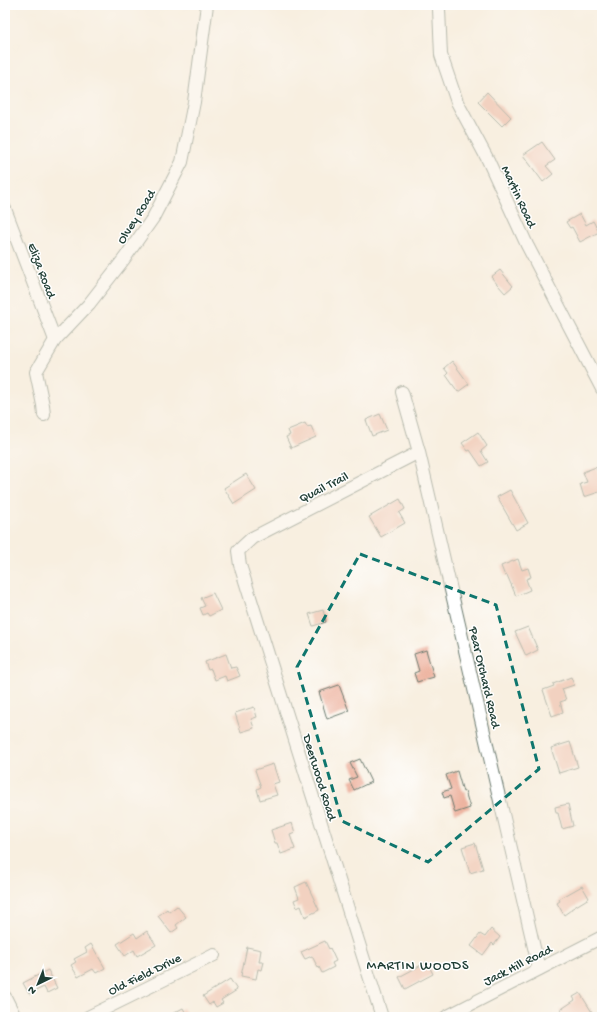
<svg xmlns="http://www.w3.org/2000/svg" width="607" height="1022" font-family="'Gochi Hand',sans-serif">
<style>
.building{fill:#ecae99}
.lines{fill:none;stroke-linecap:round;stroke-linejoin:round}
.minor-casing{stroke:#6b7b70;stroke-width:14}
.minor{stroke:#fff;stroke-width:12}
.marked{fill:none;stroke:#0f766e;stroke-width:3;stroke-dasharray:8 5;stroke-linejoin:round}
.labels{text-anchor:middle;stroke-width:3;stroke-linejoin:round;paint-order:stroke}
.street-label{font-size:13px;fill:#1f3d34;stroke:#fff}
.neighbourhood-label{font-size:14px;letter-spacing:1px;fill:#1f3d34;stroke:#fff}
</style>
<rect width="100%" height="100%" fill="#fff"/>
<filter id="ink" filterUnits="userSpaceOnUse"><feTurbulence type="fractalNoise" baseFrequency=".025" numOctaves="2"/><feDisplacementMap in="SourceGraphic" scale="8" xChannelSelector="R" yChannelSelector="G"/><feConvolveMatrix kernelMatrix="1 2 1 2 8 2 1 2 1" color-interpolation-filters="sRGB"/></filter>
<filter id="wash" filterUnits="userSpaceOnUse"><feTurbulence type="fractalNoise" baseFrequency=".012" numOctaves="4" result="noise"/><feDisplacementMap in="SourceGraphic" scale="16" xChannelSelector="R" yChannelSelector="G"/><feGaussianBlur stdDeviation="0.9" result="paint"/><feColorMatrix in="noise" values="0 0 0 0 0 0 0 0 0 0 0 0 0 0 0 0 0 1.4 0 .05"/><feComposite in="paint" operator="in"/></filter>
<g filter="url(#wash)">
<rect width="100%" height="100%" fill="#f8efe0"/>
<g id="blocks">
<g class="building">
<polygon points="487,92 511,117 502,126 478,102"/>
<polygon points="542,142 555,160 546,166 553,174 543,182 523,155"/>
<polygon points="580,214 586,225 593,221 599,232 580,242 572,227 570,228 566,222"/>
<polygon points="500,270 513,286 505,293 491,277"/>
<polygon points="452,361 469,384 458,392 446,375 448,373 444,368"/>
<polygon points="380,414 387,430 372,436 366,420"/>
<polygon points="305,423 307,427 311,426 316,437 291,448 286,437 290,435 288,430"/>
<polygon points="478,432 487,446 481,451 488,462 481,466 470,450 468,451 462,443"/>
<polygon points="596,467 602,485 602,491 584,497 580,484 587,482 583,472"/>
<polygon points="246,474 256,490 234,504 224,488"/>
<polygon points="510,490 528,523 516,530 497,497"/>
<polygon points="400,499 405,509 399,513 405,523 381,537 369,517"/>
<polygon points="518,559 522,570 528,568 531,577 526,579 530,590 516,596 507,575 505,576 501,566"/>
<polygon points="213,593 221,610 209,616 207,613 203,615 200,608 205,606 201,598"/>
<polygon points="323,610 326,622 313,626 309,614"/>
<polygon points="528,627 538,650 526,656 515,632"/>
<polygon points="426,650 434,677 417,682 414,673 419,671 414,654"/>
<polygon points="226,654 231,668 236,667 240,676 227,681 225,676 215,680 211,669 208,670 205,662"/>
<polygon points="571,677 574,685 562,689 566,700 560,702 563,712 552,716 543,690 554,686 553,684"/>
<polygon points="339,685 349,711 327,719 319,692"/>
<polygon points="254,707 257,717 251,719 254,728 241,732 235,713"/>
<polygon points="570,742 578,767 559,773 551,748"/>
<polygon points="360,759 371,782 354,790 349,780 357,777 350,763"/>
<polygon points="273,764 279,782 273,784 277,795 260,800 257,789 261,787 255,770"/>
<polygon points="457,771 463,792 465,791 470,808 455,813 450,796 444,798 442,792 451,789 446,775"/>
<polygon points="568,804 573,826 562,829 558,813 556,813 555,807"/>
<polygon points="292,823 295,833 290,835 295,849 281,854 277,843 275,843 271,830"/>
<polygon points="475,843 483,869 470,873 462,847"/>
<polygon points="306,882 319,910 305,917 301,906 297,908 294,900 299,898 295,887"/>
<polygon points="582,886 589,898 571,909 571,910 564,915 557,903 560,901 559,899"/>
<polygon points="177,906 186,917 176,925 178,928 171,933 158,916 167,909 169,912"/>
<polygon points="491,929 500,937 494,945 492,943 483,955 471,946 480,934 485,937"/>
<polygon points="147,931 156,945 137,956 134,950 125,956 117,944 134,933 137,938"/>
<polygon points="325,941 329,949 330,948 336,961 332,963 334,967 322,973 319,967 318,968 312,956 305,959 301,952"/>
<polygon points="91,944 105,968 96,973 93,969 78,977 71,965 76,962 74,959 87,952 85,948"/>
<polygon points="247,947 261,950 259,962 264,962 262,970 258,969 256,979 241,976"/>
<polygon points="427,962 433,974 405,989 399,977"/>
<polygon points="48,970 57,988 47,993 44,987 29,994 23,983"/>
<polygon points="230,979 237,990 221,1000 223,1003 216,1007 213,1002 209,1005 203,996"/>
<polygon points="580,993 595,1017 564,1017 560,1010 575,1000 573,997"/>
<polygon points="183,1008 188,1017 166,1017"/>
</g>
</g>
</g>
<g filter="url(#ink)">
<use href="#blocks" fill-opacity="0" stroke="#6b7b70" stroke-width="1"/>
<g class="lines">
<defs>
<g id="minor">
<polyline points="438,7 439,9 441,55 457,102 488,160 527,245 602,389"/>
<polyline points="5,209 55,340"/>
<polyline points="402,392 419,452 539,969"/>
<polyline points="44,415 43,405 36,372 55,340 89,304 124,259 153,218 182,162 194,102 207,5"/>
<polyline points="5,997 15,1017"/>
<polyline points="88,1017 214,955"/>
<polyline points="382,1017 240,565 238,551 252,538 419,452"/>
<polyline points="446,1017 602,937"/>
</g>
</defs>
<use href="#minor" class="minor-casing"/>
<use href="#minor" class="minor"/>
</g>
</g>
<path d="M0 0H607V1022H0ZM360,554l136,51 43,164 -111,93 -86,-41 -45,-154z" fill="#f8efe0" fill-opacity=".55" fill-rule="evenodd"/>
<path class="marked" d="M360,554l136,51 43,164 -111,93 -86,-41 -45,-154z"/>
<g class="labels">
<g class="street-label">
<text transform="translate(520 196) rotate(65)" y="5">Martin Road</text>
<text transform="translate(135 216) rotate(-58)" y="5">Olvey Road</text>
<text transform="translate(43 270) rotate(69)" y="5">Eliza Road</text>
<text transform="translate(323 486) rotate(-27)" y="5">Quail Trail</text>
<text transform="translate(486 677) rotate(77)" y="5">Pear Orchard Road</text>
<text transform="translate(321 777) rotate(73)" y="5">Deerwood Road</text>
<text transform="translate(517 964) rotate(-27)" y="5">Jack Hill Road</text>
<text transform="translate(144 973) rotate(-26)" y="5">Old Field Drive</text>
</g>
<g class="neighbourhood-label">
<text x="418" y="969">MARTIN WOODS</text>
</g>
</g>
<rect width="607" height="1022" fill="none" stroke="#fff" stroke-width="20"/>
<g transform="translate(38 984) rotate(223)" stroke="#ffffff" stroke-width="3" paint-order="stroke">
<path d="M0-3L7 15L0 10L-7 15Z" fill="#1f3d34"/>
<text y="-6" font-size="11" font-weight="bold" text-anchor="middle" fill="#1f3d34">N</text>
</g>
</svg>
